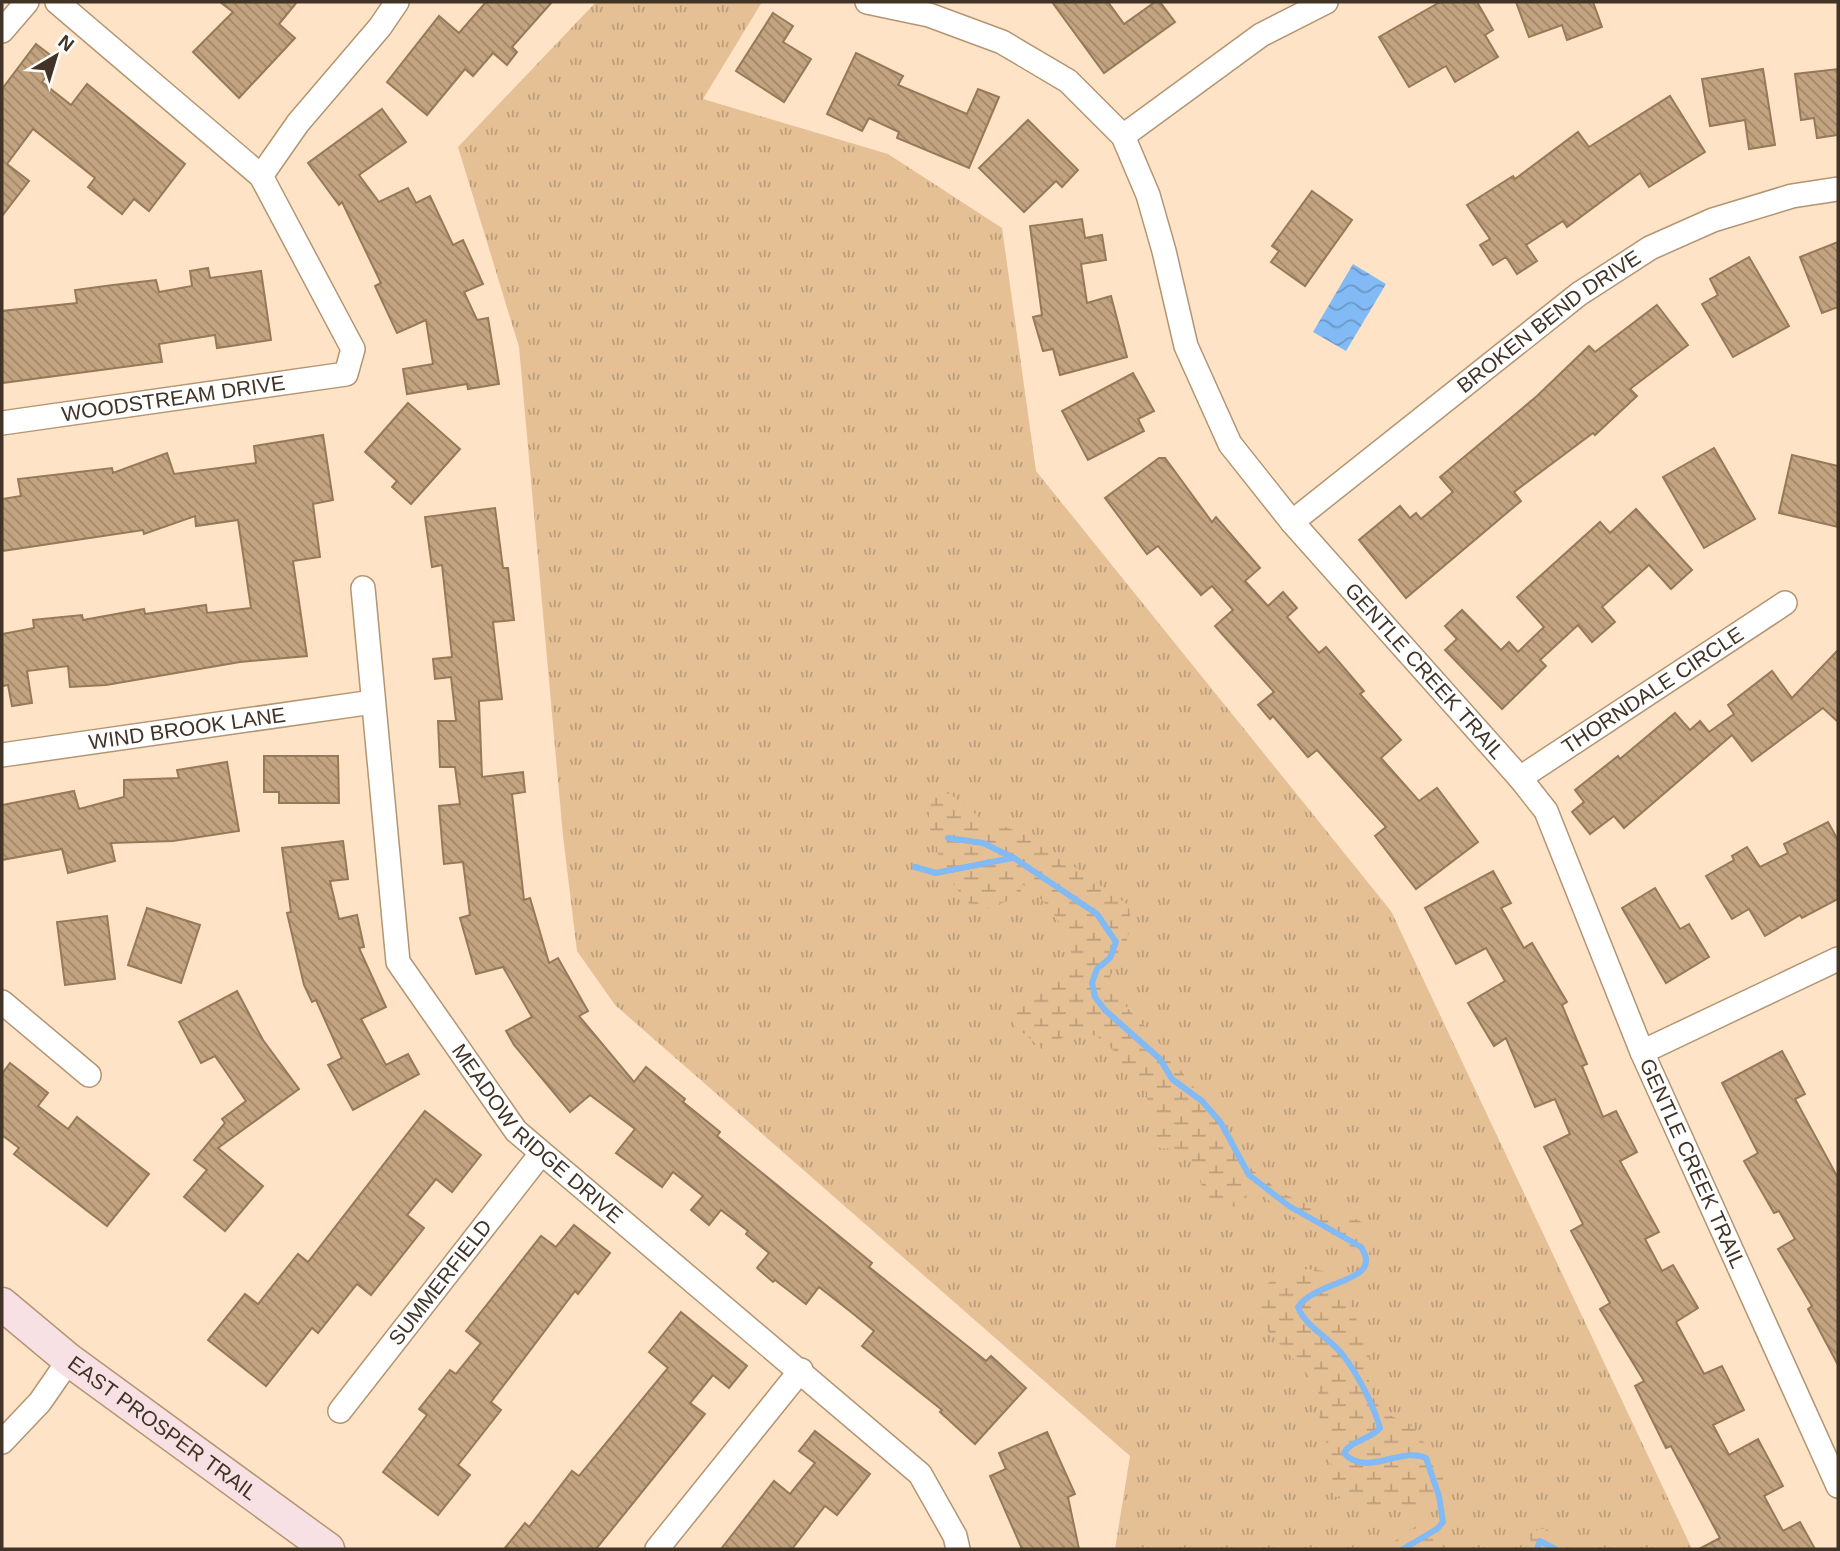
<svg xmlns="http://www.w3.org/2000/svg" width="1840" height="1551" font-family="Helvetica,sans-serif">
<style>
.grass{fill:url(#grass-tufts)}
.wetland{fill:url(#wetland-marsh)}
.water{fill:url(#water-waves)}
.lines{fill:none;stroke-linecap:round;stroke-linejoin:round}
.stream{stroke:#81baf5;stroke-width:6}
.building{fill:url(#building-back-hatch);stroke:#977957;stroke-width:2}
.minor-casing{stroke:#b39572;stroke-width:26}
.secondary-casing{stroke:#b39572;stroke-width:35}
.minor{stroke:#fff;stroke-width:23}
.secondary{stroke:#f8e1e4;stroke-width:32}
.labels{text-anchor:middle;stroke-width:5;stroke-linejoin:round;paint-order:stroke}
.street-label{font-size:21px;fill:#413426;stroke:#fff}
</style>
<defs>
<pattern id="grass-tufts" width="24" height="20" patternUnits="userSpaceOnUse" patternTransform="scale(1.75)"><rect width="24" height="20" fill="#e5c095"/><path d="M3 7l-1-3M5 7V3M7 7l1-3M15 17l-1-3M17 17v-4M19 17l1-3" fill="none" stroke="#bb9d79"/></pattern>
<pattern id="wetland-marsh" width="20" height="14" patternUnits="userSpaceOnUse" patternTransform="scale(1.75)"><rect width="20" height="14" fill="#e5c095"/><path d="M1 5h8M5 5V1M11 12h8M15 12V8" fill="none" stroke="#bb9d79"/></pattern>
<pattern id="water-waves" width="16" height="10" patternUnits="userSpaceOnUse" patternTransform="scale(1.75)"><rect width="16" height="10" fill="#81baf5"/><path d="M0 5q4-4 8 0t8 0" fill="none" stroke="#6b98c6"/></pattern>
<pattern id="building-back-hatch" width="6" height="6" patternUnits="userSpaceOnUse" patternTransform="scale(1.75)"><rect width="6" height="6" fill="#c3a480"/><path d="M-1 5l2 2M0 0l6 6M5-1l2 2" fill="none" stroke="#a08669"/></pattern>
</defs>
<rect width="100%" height="100%" fill="#fee3c6"/>
<polygon class="grass" points="596,2 762,2 703,99 888,154 1002,228 1036,471 1391,911 1692,1549 1115,1549 1130,1456 615,1005 577,951 563,836 519,347 458,147"/>
<g class="wetland">
<path d="M935,788l9,1 35,28 53,20 96,68c8,28 -8,50 -19,74l5,15 37,39 75,95 17,33 14,13 27,20 35,16 31,6 13,7 8,23 -4,14 -10,-12 -24,-6 -31,-22 -16,-6 -35,-28 -7,18c-54,17 -30,-30 -62,-52 -8,-6 -18,-1 -27,-6l-1,-27 -9,-27 -13,-9 -14,-28 -9,-9 -11,-9 -20,-8 -36,20 -28,-24 3,-13 56,-48c-3,-33 -23,-62 -51,-80l-2,12 -40,16c-24,-14 -49,-63 -51,-91 -1,-11 4,-23 6,-33z"/>
<path d="M1307,1269l16,2 18,10 11,31 20,34c-6,21 -6,52 13,66 7,6 17,7 24,12 12,8 34,52 38,66l-25,21 -33,-10 -23,13 -33,-19 -1,-29 -14,-55v-25l-60,-66c-1,-42 12,-39 49,-51z"/>
<polygon points="1418,1525 1438,1526 1449,1537 1453,1549 1383,1549"/>
<polygon points="1543,1528 1569,1549 1531,1549 1530,1533"/>
</g>
<polygon class="water" points="1353,264 1386,284 1346,351 1313,332"/>
<g class="lines">
<g class="stream">
<path d="M948,838l35,5 31,15 83,56 19,28 -6,16 -13,11 -5,14 3,14 10,13 55,49 12,20 30,22 19,22 28,52 40,31 72,41c24,36 -44,32 -63,60 8,21 32,31 45,48 15,20 30,49 37,73 -10,12 -29,12 -36,25 22,25 57,-7 82,5l13,38 4,26 -6,7 -34,20"/>
<polyline points="915,867 936,873 1012,858"/>
<polyline points="1537,1549 1540,1541 1555,1549"/>
</g>
</g>
<g class="building">
<polygon points="220,2 297,2 279,24 295,38 239,98 193,52 233,12"/>
<polygon points="486,2 552,2 512,47 517,52 507,65 493,53 473,76 465,69 427,115 387,82 439,16 459,33"/>
<polygon points="1052,2 1108,2 1124,24 1155,2 1160,2 1175,22 1104,73"/>
<polygon points="1440,2 1477,2 1493,30 1485,35 1498,57 1455,82 1446,66 1409,87 1379,37"/>
<polygon points="1516,2 1593,2 1602,27 1567,40 1562,25 1529,37"/>
<polygon points="773,13 793,26 783,42 811,59 784,102 736,71"/>
<polygon points="36,44 58,61 42,82 71,105 87,84 185,164 149,211 134,199 122,214 88,187 95,178 33,129 7,164 29,181 2,216 2,89"/>
<polygon points="856,53 903,76 898,85 967,114 978,89 999,97 969,168 897,138 899,132 869,118 862,131 827,114"/>
<polygon points="1763,69 1775,145 1749,149 1745,120 1710,126 1702,79"/>
<polygon points="1838,69 1838,135 1817,138 1814,118 1801,120 1795,74"/>
<polygon points="1670,96 1705,152 1649,187 1640,173 1567,227 1563,221 1526,245 1537,261 1517,274 1506,257 1493,265 1480,245 1490,239 1467,205 1513,176 1515,179 1578,132 1589,147"/>
<polygon points="382,109 406,142 359,175 379,202 408,188 416,203 430,196 453,245 463,240 483,284 464,292 477,320 488,318 499,384 468,389 467,384 407,394 403,369 433,364 426,320 397,333 375,286 381,283 342,202 339,205 308,163"/>
<polygon points="1028,120 1078,170 1062,187 1056,181 1024,212 979,168"/>
<polygon points="1312,191 1352,220 1305,286 1271,262 1279,251 1272,246"/>
<polygon points="1082,219 1085,238 1102,235 1106,260 1081,264 1087,303 1111,296 1127,357 1060,375 1053,349 1043,351 1033,317 1042,315 1030,226"/>
<polygon points="1838,242 1838,307 1822,313 1800,257"/>
<polygon points="1749,257 1789,326 1733,357 1702,304 1718,295 1710,279"/>
<polygon points="208,268 210,278 261,271 271,340 217,348 215,335 159,344 162,362 2,383 2,311 77,303 75,290 113,285 156,280 159,292 192,286 190,271"/>
<polygon points="1657,305 1688,345 1630,389 1637,396 1595,435 1593,433 1514,492 1521,501 1406,598 1359,540 1400,506 1410,518 1416,513 1421,519 1453,492 1440,477 1537,396 1589,346 1595,352"/>
<polygon points="1133,373 1154,411 1138,419 1144,431 1088,460 1062,411"/>
<polygon points="408,403 460,449 411,504 392,487 397,481 365,452"/>
<polygon points="323,435 333,500 313,504 320,557 293,561 307,656 240,662 106,685 70,687 68,666 27,671 32,703 12,706 8,685 2,686 2,634 34,628 33,620 82,615 83,620 144,609 145,614 206,605 207,613 251,608 238,520 196,526 195,516 144,534 143,530 2,551 2,499 21,496 18,479 112,468 113,473 167,453 174,474 256,463 254,446"/>
<polygon points="1714,448 1755,519 1704,548 1663,477"/>
<polygon points="1792,455 1838,466 1838,527 1779,513"/>
<polygon points="1159,458 1165,458 1212,522 1216,517 1260,568 1245,581 1268,606 1283,592 1297,608 1287,617 1319,653 1326,647 1364,691 1360,694 1401,740 1381,758 1419,801 1437,788 1478,842 1416,889 1375,836 1386,827 1317,750 1308,757 1273,716 1270,719 1258,705 1274,692 1215,626 1233,610 1212,586 1201,595 1158,546 1147,554 1105,498"/>
<polygon points="495,508 503,568 508,568 514,620 493,622 502,699 479,701 482,777 523,772 525,792 512,794 524,900 530,898 549,963 558,958 588,1011 579,1016 634,1082 646,1067 685,1099 683,1102 720,1132 717,1136 872,1263 869,1267 986,1361 991,1356 1026,1388 975,1444 940,1412 942,1410 862,1346 874,1331 851,1312 819,1287 806,1304 775,1280 773,1282 757,1268 769,1253 746,1234 748,1231 721,1210 709,1225 691,1210 703,1196 673,1172 662,1187 616,1153 635,1129 590,1095 570,1112 514,1045 506,1031 532,1017 503,967 476,974 460,918 470,915 463,862 444,864 442,842 439,806 460,804 455,767 440,767 438,721 456,721 451,677 435,679 433,659 452,657 442,565 432,567 425,517"/>
<polygon points="1636,509 1692,570 1671,589 1649,565 1602,607 1615,622 1592,642 1578,625 1540,660 1546,666 1502,709 1445,650 1457,639 1445,626 1462,610 1501,650 1509,642 1518,652 1544,627 1517,597 1600,522 1610,533"/>
<polygon points="1838,650 1838,722 1823,708 1752,761 1732,735 1624,828 1614,816 1590,834 1572,812 1584,802 1575,790 1618,756 1620,759 1675,713 1690,730 1700,721 1709,732 1734,714 1728,705 1772,671 1792,698"/>
<polygon points="264,756 338,756 339,803 279,803 279,792 264,792"/>
<polygon points="227,762 239,831 173,841 111,843 115,861 68,873 62,849 2,860 2,805 74,791 79,809 124,797 124,780 179,778 177,770"/>
<polygon points="1828,822 1838,840 1838,899 1802,918 1800,915 1765,936 1749,909 1732,919 1706,876 1734,860 1732,856 1747,847 1760,867 1788,853 1784,844"/>
<polygon points="343,841 348,879 330,881 339,919 357,915 364,947 359,948 386,1007 361,1019 386,1065 408,1054 419,1074 353,1110 328,1065 342,1058 316,1000 312,1002 304,985 287,913 291,912 282,848"/>
<polygon points="1493,871 1511,903 1501,908 1524,948 1532,943 1567,1002 1562,1005 1587,1064 1582,1066 1603,1117 1616,1111 1637,1152 1620,1161 1659,1232 1645,1239 1662,1271 1673,1265 1698,1308 1676,1322 1704,1374 1722,1366 1744,1410 1713,1425 1729,1455 1758,1439 1783,1486 1764,1496 1783,1531 1800,1522 1815,1549 1699,1549 1720,1538 1671,1446 1666,1448 1635,1386 1644,1381 1600,1309 1610,1303 1571,1231 1583,1224 1544,1147 1570,1134 1555,1099 1535,1107 1506,1038 1494,1046 1468,1003 1505,981 1486,948 1456,964 1425,908"/>
<polygon points="1655,888 1680,929 1689,924 1709,957 1666,983 1622,908"/>
<polygon points="147,908 200,925 181,983 128,965"/>
<polygon points="107,916 115,979 65,985 57,922"/>
<polygon points="237,991 263,1040 299,1089 218,1148 263,1186 225,1231 184,1197 207,1170 194,1160 225,1123 222,1119 246,1101 215,1056 201,1063 179,1022"/>
<polygon points="1782,1051 1805,1094 1795,1099 1838,1178 1838,1365 1808,1309 1812,1306 1778,1249 1795,1239 1779,1211 1774,1213 1744,1161 1758,1153 1722,1083"/>
<polygon points="10,1063 48,1093 38,1106 68,1129 77,1117 149,1174 107,1226 14,1154 19,1148 2,1135 2,1074"/>
<polygon points="425,1111 481,1155 452,1192 436,1179 407,1215 424,1228 371,1295 357,1284 318,1333 312,1328 266,1386 208,1340 245,1294 258,1304 298,1254 308,1262"/>
<polygon points="574,1225 610,1253 578,1294 575,1291 491,1402 501,1410 458,1465 470,1475 438,1515 383,1472 427,1415 419,1409 450,1370 456,1374 481,1343 466,1331 541,1236 556,1247"/>
<polygon points="681,1312 747,1366 729,1388 713,1375 690,1403 705,1414 596,1549 504,1549 525,1523 529,1527 572,1471 579,1476 668,1368 649,1352"/>
<polygon points="815,1431 870,1474 837,1515 825,1506 792,1549 721,1549 774,1481 790,1494 815,1463 799,1451"/>
<polygon points="1047,1432 1075,1494 1068,1497 1079,1549 1022,1549 990,1476 1006,1469 999,1453"/>
</g>
<g class="lines">
<defs>
<g id="minor">
<path id="s1" d="M867,2l62,13 73,27 66,39 55,55 25,59 16,56 22,95 44,98 62,78 228,256 26,33 96,241 196,434"/>
<polyline points="2,31 27,2"/>
<polyline points="1123,136 1261,35 1326,2"/>
<polyline points="261,176 298,123 380,27 397,2"/>
<path id="s2" d="M2,423l344,-49 7,-25 -92,-173 -204,-174"/>
<path id="s3" d="M1292,522l287,-228 71,-46 63,-28 79,-24 46,-7"/>
<path id="s4" d="M363,588l35,374 118,169 404,343 35,62 3,13"/>
<path id="s5" d="M2,755l371,-53"/>
<path id="s6" d="M1520,778l265,-175"/>
<polyline points="2,1002 89,1075"/>
<polyline points="1642,1052 1838,959"/>
<path id="s7" d="M340,1411l200,-256"/>
<polyline points="2,1442 40,1402 69,1360"/>
<polyline points="657,1549 801,1370"/>
</g>
<g id="secondary">
<path id="s8" d="M2,1304l67,56 259,189"/>
</g>
</defs>
<use href="#minor" class="minor-casing"/>
<use href="#secondary" class="secondary-casing"/>
<use href="#minor" class="minor"/>
<use href="#secondary" class="secondary"/>
</g>
<g class="labels">
<g class="street-label">
<text dy="7" stroke="none"><textPath href="#s3" startOffset="326">BROKEN BEND DRIVE</textPath></text>
<text dy="7" stroke="none"><textPath href="#s2" startOffset="173">WOODSTREAM DRIVE</textPath></text>
<text dy="7" stroke="none"><textPath href="#s1" startOffset="922">GENTLE CREEK TRAIL</textPath></text>
<text dy="7" stroke="none"><textPath href="#s6" startOffset="159">THORNDALE CIRCLE</textPath></text>
<text dy="7" stroke="none"><textPath href="#s5" startOffset="187">WIND BROOK LANE</textPath></text>
<text dy="7" stroke="none"><textPath href="#s4" startOffset="598">MEADOW RIDGE DRIVE</textPath></text>
<text dy="7" stroke="none"><textPath href="#s1" startOffset="1489">GENTLE CREEK TRAIL</textPath></text>
<text dy="7" stroke="none"><textPath href="#s7" startOffset="163">SUMMERFIELD</textPath></text>
<text dy="7" stroke="none"><textPath href="#s8" startOffset="203">EAST PROSPER TRAIL</textPath></text>
</g>
</g>
<rect width="1840" height="1551" fill="none" stroke="#413426" stroke-width="7"/>
<g transform="translate(56 56) rotate(38)" stroke="#ffffff" stroke-width="5" paint-order="stroke">
<path d="M0-5L12 26L0 18L-12 26Z" fill="#413426"/>
<text y="-10" font-size="19" font-weight="bold" text-anchor="middle" fill="#413426">N</text>
</g>
</svg>
